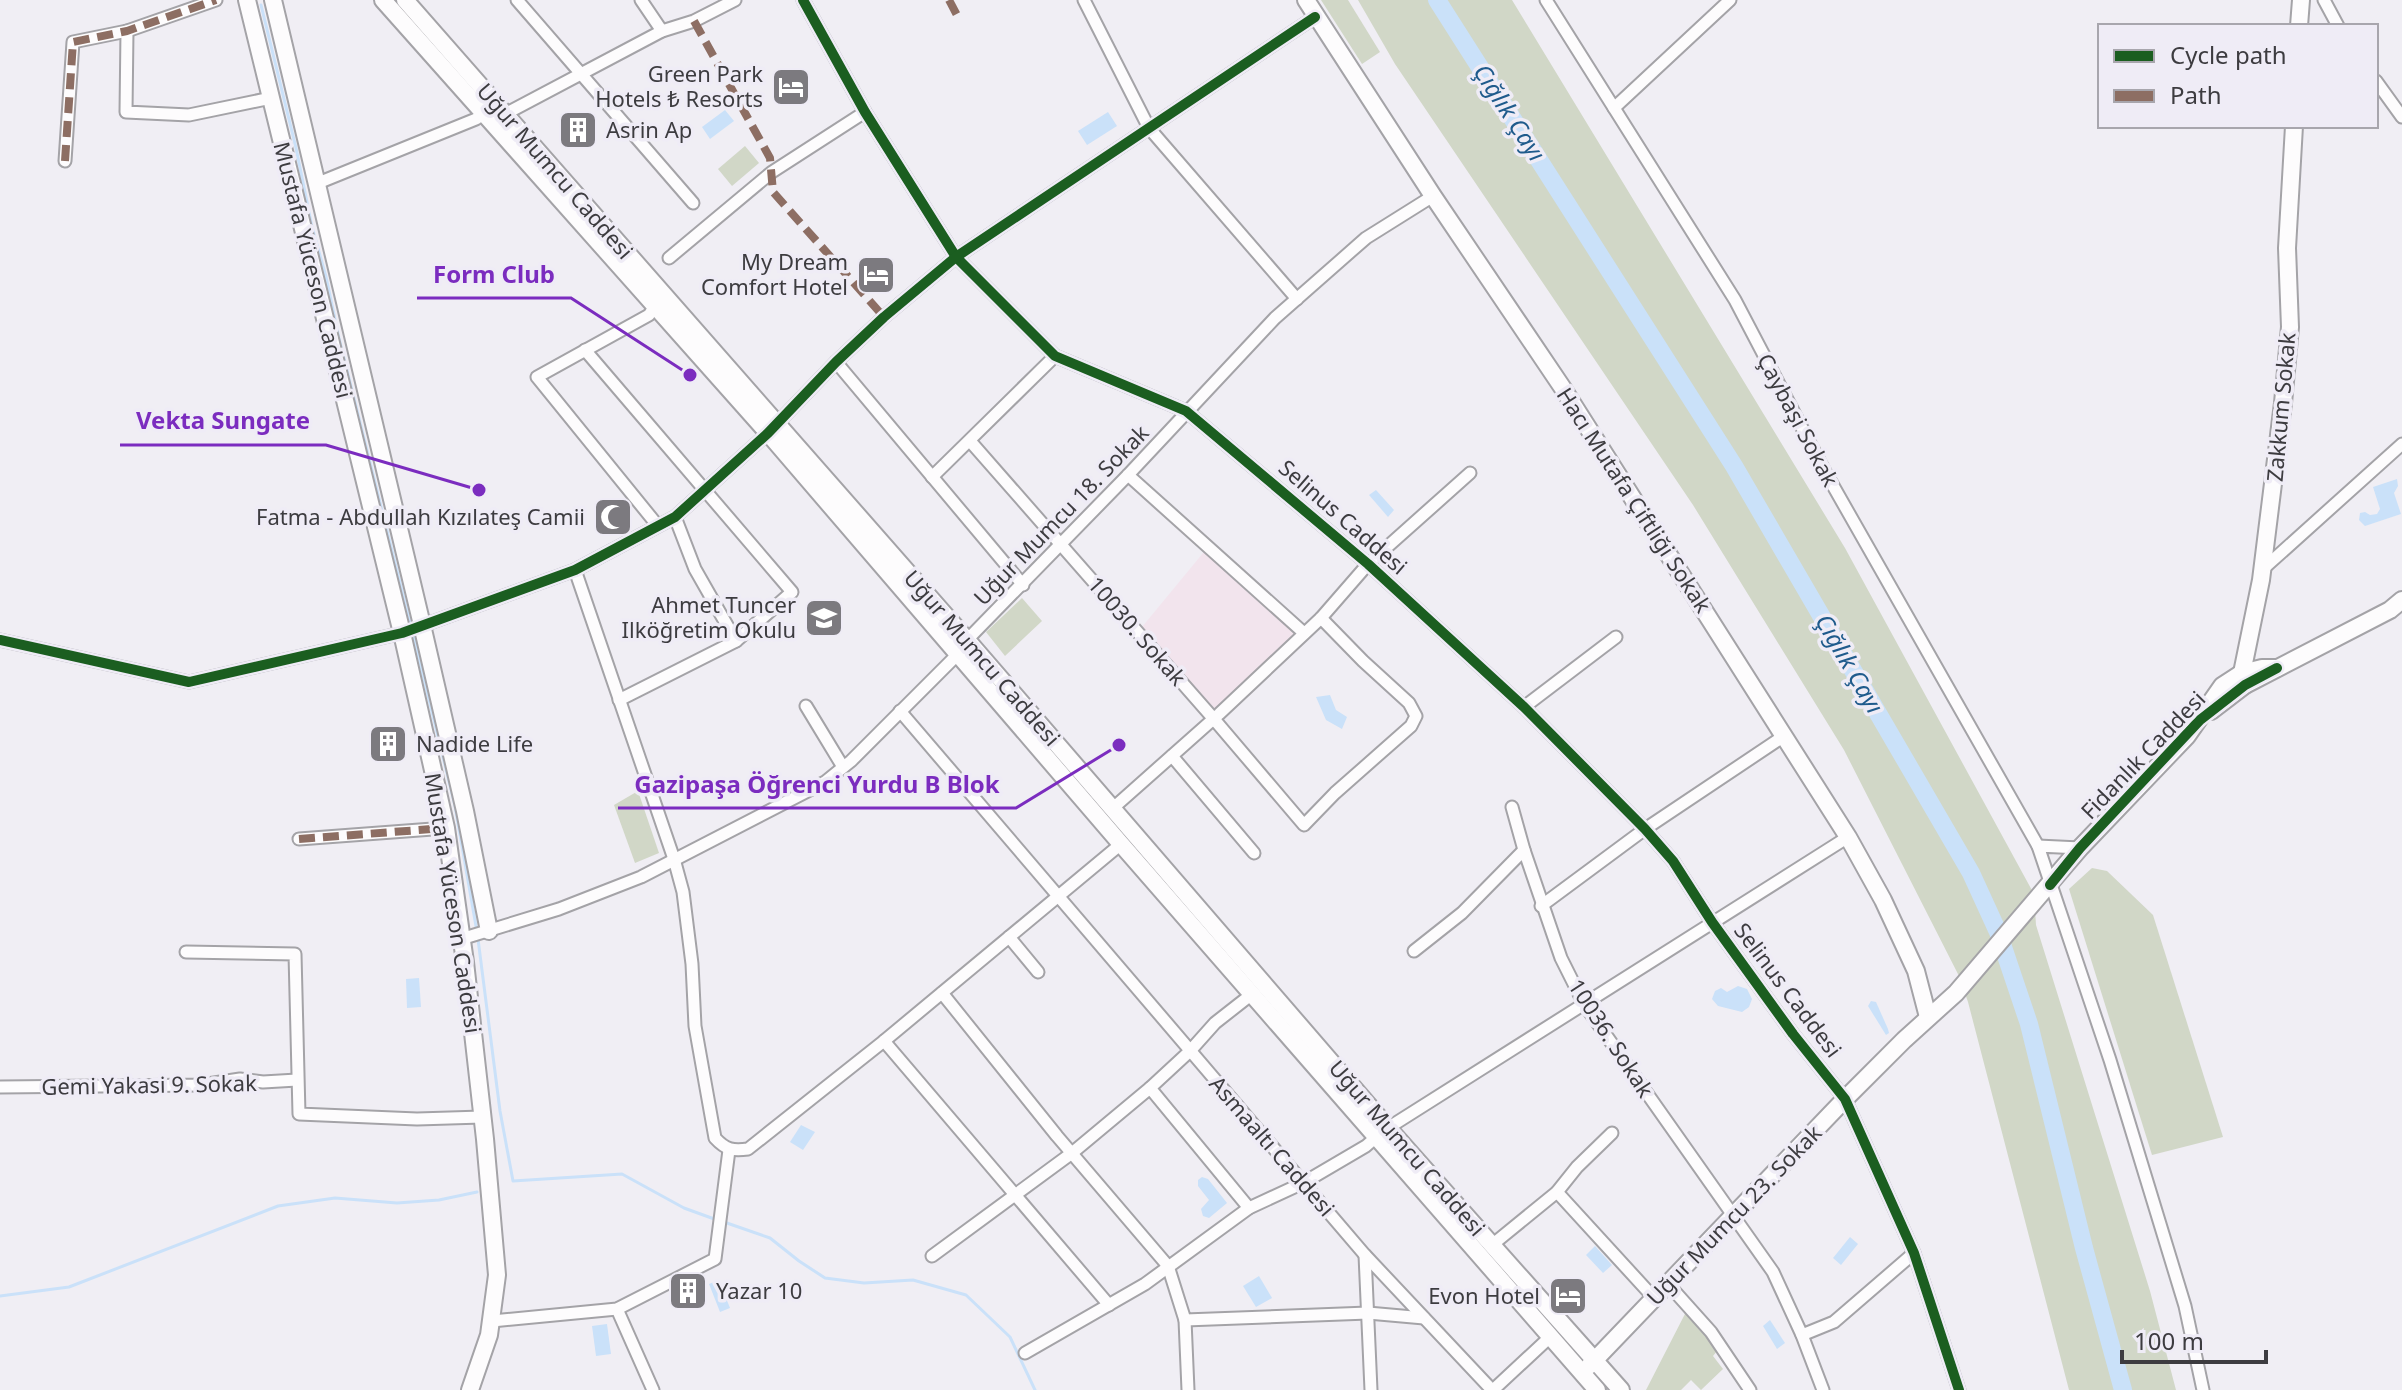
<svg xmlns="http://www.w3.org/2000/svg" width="2402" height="1390" font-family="'Noto Sans',sans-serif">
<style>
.education{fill:#f2e4ed}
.green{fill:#d1d7c7}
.water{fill:#cae1f9}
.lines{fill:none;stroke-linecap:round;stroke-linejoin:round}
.stream{stroke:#cae1f9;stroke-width:3}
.river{stroke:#cae1f9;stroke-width:18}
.street-casing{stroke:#a4a3a7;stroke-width:15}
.secondary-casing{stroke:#a4a3a7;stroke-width:20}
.street{stroke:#fdfcfd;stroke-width:11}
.secondary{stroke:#fdfcfd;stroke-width:16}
.quiet{stroke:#8d6e63;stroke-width:8;stroke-dasharray:16 8;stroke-linecap:butt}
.cycleway-casing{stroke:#efecf6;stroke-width:15}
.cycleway{stroke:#1b5e20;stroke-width:10}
.labels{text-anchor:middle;stroke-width:7;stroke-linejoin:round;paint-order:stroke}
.poi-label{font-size:22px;fill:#3d3c40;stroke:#efecf6;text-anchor:end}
.street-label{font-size:22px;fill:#3d3c40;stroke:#efecf6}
.water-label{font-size:24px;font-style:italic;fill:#1f5b8c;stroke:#efecf6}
.leader{fill:none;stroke:#7b2cbf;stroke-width:3}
.callout-dot{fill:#7b2cbf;stroke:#efecf6;stroke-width:3}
.callout-label{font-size:24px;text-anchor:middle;font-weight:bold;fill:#7b2cbf;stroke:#efecf6;stroke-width:7;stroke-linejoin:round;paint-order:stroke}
</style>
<rect width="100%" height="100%" fill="#f0eef4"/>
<polygon class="education" points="1208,547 1300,628 1214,710 1142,627"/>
<g class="green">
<polygon points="1321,0 1348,0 1380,52 1362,64"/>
<polygon points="1358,0 1512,0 1845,548 2034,894 2036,925 2150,1291 2176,1390 2069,1390 1968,1002 1959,976 1844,750 1693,505 1395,64"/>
<polygon points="745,146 759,163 732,186 718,169"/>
<polygon points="1022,598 1042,621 1005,656 986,632"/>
<polygon points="638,791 659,853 635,863 614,805"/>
<polygon points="2092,868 2107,871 2153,915 2223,1137 2152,1155 2069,889"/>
<polygon points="1687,1310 1717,1351 1713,1356 1723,1369 1701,1390 1691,1380 1681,1390 1646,1390"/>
</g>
<g class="water">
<polygon points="725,110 734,121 710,139 702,127"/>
<polygon points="1108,112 1117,126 1087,145 1078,131"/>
<polygon points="2397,479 2398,486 2394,493 2401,514 2365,526 2359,520 2360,513 2365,512 2370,515 2377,514 2380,509 2373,487"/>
<polygon points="1376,490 1394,510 1388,517 1369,495"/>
<polygon points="1330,695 1336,710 1347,717 1342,729 1326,720 1316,697"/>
<polygon points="419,978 421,1007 407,1008 406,979"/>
<polygon points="1738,986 1747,989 1752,999 1749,1007 1742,1012 1718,1006 1712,999 1715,991 1721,988 1727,992"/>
<polygon points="1871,1001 1876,1002 1888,1029 1889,1033 1886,1035 1868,1006"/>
<polygon points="801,1125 815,1132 803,1150 790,1142"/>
<polygon points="1202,1177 1208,1179 1227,1203 1209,1218 1203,1216 1201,1209 1209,1200 1198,1186 1198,1180"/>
<polygon points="1850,1237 1858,1244 1841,1265 1833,1258"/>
<polygon points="1595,1246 1612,1265 1603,1273 1586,1255"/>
<polygon points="1259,1276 1272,1298 1256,1307 1243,1286"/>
<polygon points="719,1280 730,1308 720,1312 709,1284"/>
<polygon points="1770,1320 1785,1343 1777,1349 1763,1326"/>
<polygon points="607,1324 611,1354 596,1356 592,1326"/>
</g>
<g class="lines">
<g class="stream">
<polyline points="261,5 296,148 312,227 326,277 339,338 411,627"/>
<polyline points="413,634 455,806 477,932"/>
<polyline points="478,939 500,1111 513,1181 622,1174 684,1208 717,1220"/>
<polyline points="724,1222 770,1238 799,1261 825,1278 864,1283 913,1280 966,1295 1010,1337 1035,1390"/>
<polyline points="0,1296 69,1287 278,1206 335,1198 397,1203 439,1200 477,1192"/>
</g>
<polyline class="river" points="1437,0 1734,466 1971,873 1998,932 2029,1024 2084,1248 2123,1390"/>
<defs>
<g id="street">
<polyline points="517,0 693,203"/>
<polyline points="641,0 662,31"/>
<polyline points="803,0 865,112 956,257 1055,356 1186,411 1368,564 1524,707 1645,829 1673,861 1712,922 1793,1034 1845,1099 1914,1253 1959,1390"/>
<polyline points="1084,0 1149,128 1297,299"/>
<polyline points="1546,0 1735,300 1823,468 2038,846"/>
<polyline points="2324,0 2338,26"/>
<polyline points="127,31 126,112 189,115 271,98"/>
<polyline points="2376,81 2402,117"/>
<polyline points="1614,108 1730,0"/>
<polyline points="505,114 662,31 694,21 735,0"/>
<polyline points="65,161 73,42 127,31 216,0"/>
<polyline points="318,183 476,119 483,114"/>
<polyline points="669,258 772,172 865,112"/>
<polyline points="655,306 649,315 537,377 658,526"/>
<polyline points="585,350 792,592 736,641 619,700"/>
<polyline points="836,362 1023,585"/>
<polyline points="970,441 1213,718 1304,825 1335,793 1411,726 1416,716 1409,703 1363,661 1321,618"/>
<polyline points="1128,475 1304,633"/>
<polyline points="932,477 1055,356"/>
<polyline points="675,517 695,569 736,641"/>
<polyline points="2263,569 2402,444"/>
<path d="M575,570l99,289 9,33 9,72 3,62 20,112c11,12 18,13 33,11l136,-108 237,-197"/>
<polyline points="0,640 189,682 402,633 575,570 675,517 768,433 836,362 884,317 956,257 1315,17"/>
<polyline points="967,640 1128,475 1275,318 1366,238 1433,196"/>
<polyline points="806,706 843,767"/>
<polyline points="1524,707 1616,637"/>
<polyline points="900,711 1365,1255 1492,1390"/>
<polyline points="1172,756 1254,853"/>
<polyline points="1512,807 1524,850"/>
<polyline points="1112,809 1219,714 1321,618 1368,564 1470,473"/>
<polyline points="299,839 446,828"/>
<polyline points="2080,848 2038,846 2110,1060 2185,1306 2203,1390"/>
<polyline points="1541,906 1645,829 1784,736"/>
<polyline points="1009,937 1038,972"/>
<polyline points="461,939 559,909 641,877 825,782 851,761 958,654"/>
<polyline points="1414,951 1462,913 1524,850 1561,958 1584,1004 1773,1272 1802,1335 1823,1390"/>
<polyline points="186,952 295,954 299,1114 417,1119 482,1117"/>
<polyline points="942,993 1057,1136 1168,1266 1185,1320 1368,1313 1424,1318"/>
<polyline points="884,1041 1109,1305"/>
<polyline points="0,1087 201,1085 240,1079 263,1082 297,1080"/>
<polyline points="1388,1128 1848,837"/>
<polyline points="1557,1192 1654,1298"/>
<polyline points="1249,1208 1150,1088 1190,1051 1215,1023 1252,994"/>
<polyline points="1492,1245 1557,1192 1577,1167 1612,1133"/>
<polyline points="1365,1255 1371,1390"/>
<polyline points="932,1256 1072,1153 1150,1088"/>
<polyline points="1668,1284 1711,1332 1750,1390"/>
<polyline points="617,1309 653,1390"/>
<polyline points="1185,1320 1188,1390"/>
<polyline points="492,1321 617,1309 715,1259 729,1150"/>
<polyline points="1802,1335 1834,1322 1914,1253"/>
<polyline points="1025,1353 1145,1284 1249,1208 1303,1183 1366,1146 1375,1138"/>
<polyline points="1493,1390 1550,1337"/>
</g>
<g id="secondary">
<polyline points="247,0 402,633 446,828 465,962 485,1139 497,1275 489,1335 470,1390"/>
<polyline points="273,0 422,625 465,811 489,931"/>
<polyline points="383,0 768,433 1121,844 1597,1390"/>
<polyline points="405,0 967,640 1388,1128 1621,1390"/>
<polyline points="1306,0 1433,196 1562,387 1848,837 1883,900 1916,971 1928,1017"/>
<polyline points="2299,26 2301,0"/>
<polyline points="2245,685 2242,673 2261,580 2283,403 2290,327 2287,248 2294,126"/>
<polyline points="2211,711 2245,685 2390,610 2402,600"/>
<polyline points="1589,1366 1845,1099 1904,1040 1956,993 2080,848 2187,736 2222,686 2242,673 2262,668 2277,668"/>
</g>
</defs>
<use href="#street" class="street-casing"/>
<use href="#secondary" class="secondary-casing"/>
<use href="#street" class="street"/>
<use href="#secondary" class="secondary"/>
<g class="quiet">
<polyline points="949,0 959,19"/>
<polyline points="694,21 770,158 773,192 884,317"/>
<polyline points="65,161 73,42 127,31 216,0"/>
<polyline points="299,839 446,828"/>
</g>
<defs>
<g id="cycleway">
<polyline points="803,0 865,112 956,257 1055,356 1186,411 1368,564 1524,707 1645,829 1673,861 1712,922 1793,1034 1845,1099 1914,1253 1959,1390"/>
<polyline points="0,640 189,682 402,633 575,570 675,517 768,433 836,362 884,317 956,257 1315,17"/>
<polyline points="2050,885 2080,848 2200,720 2245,685 2277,668"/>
</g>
</defs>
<use href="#cycleway" class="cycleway-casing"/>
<use href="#cycleway" class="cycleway"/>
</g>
<defs>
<symbol id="hotel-square" viewBox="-11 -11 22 22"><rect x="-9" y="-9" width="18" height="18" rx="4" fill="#7c7a7f" stroke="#efecf6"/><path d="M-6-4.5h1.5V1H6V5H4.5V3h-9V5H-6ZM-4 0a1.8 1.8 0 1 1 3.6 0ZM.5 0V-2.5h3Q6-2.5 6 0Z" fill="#fff"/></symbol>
<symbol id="building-square" viewBox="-11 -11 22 22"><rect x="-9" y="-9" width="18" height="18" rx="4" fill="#7c7a7f" stroke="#efecf6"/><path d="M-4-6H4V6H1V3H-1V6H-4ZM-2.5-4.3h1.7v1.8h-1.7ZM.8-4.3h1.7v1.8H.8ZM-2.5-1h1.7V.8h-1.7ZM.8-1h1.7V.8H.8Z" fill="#fff"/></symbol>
<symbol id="mosque-square" viewBox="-11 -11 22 22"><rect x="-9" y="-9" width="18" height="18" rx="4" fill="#7c7a7f" stroke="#efecf6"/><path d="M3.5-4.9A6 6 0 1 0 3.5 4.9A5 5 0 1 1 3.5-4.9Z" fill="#fff"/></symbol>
<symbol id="school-square" viewBox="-11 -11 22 22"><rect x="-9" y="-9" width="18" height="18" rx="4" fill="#7c7a7f" stroke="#efecf6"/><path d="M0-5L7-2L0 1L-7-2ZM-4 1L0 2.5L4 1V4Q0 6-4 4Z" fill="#fff"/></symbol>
</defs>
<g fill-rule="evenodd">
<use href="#hotel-square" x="769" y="65" width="44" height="44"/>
<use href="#building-square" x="556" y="108" width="44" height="44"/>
<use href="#hotel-square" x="854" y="253" width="44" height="44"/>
<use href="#mosque-square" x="591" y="495" width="44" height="44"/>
<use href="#school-square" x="802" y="596" width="44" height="44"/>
<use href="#building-square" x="366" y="722" width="44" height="44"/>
<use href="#building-square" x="666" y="1269" width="44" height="44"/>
<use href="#hotel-square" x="1546" y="1274" width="44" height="44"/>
</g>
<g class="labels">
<g class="poi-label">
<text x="763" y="82">Green Park<tspan x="763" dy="25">Hotels ₺ Resorts</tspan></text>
<text x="606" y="138" text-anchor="start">Asrin Ap</text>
<text x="848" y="270">My Dream<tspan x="848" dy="25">Comfort Hotel</tspan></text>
<text x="585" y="525">Fatma - Abdullah Kızılateş Camii</text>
<text x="796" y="613">Ahmet Tuncer<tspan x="796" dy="25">Ilköğretim Okulu</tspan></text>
<text x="416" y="752" text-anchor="start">Nadide Life</text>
<text x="716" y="1299" text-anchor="start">Yazar 10</text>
<text x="1540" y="1304">Evon Hotel</text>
</g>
<g class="street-label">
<text transform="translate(555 171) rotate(49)" y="8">Uğur Mumcu Caddesi</text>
<text transform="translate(313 270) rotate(76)" y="8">Mustafa Yüceson Caddesi</text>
<text transform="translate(2281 407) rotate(-85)" y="8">Zakkum Sokak</text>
<text transform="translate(1798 420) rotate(62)" y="8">Çaybaşi Sokak</text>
<text transform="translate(1634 500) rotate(57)" y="8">Hacı Mutafa Çiftliği Sokak</text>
<text transform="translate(1061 515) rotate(-46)" y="8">Uğur Mumcu 18. Sokak</text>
<text transform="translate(1343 517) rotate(41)" y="8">Selinus Caddesi</text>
<text transform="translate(1137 631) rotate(49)" y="8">10030. Sokak</text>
<text transform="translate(982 658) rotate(49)" y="8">Uğur Mumcu Caddesi</text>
<text transform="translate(2143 755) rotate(-46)" y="8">Fidanlık Caddesi</text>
<text transform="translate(453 903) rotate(81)" y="8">Mustafa Yüceson Caddesi</text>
<text transform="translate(1788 990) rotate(53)" y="8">Selinus Caddesi</text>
<text transform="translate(1611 1038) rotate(57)" y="8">10036. Sokak</text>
<text transform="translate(149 1085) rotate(-1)" y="8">Gemi Yakasi 9. Sokak</text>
<text transform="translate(1272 1146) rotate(49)" y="8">Asmaaltı Caddesi</text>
<text transform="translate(1407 1148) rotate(49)" y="8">Uğur Mumcu Caddesi</text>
<text transform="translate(1734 1215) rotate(-46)" y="8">Uğur Mumcu 23. Sokak</text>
</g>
<g class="water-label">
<text transform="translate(1509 113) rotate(57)" y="8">Çığlık Çayı</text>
<text transform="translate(1849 664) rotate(60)" y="8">Çığlık Çayı</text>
</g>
</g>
<path class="leader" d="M690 375L571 298H417M479 490L326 445H120M1119 745L1016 808H618"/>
<g class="callout-dot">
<circle cx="690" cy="375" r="8"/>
<circle cx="479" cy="490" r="8"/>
<circle cx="1119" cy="745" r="8"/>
</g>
<g class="callout-label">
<text x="494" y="283">Form Club</text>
<text x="223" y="429">Vekta Sungate</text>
<text x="817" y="793">Gazipaşa Öğrenci Yurdu B Blok</text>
</g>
<rect x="2098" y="24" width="280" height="104" fill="#efecf6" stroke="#a8a6ad" stroke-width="2"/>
<rect x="2114" y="50" width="40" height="12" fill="#1b5e20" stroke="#a8a6ad" stroke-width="2"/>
<text x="2170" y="64" font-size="24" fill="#3d3c40">Cycle path</text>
<rect x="2114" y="90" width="40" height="12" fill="#8d6e63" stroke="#a8a6ad" stroke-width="2"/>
<text x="2170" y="104" font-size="24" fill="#3d3c40">Path</text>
<path d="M2122 1350v12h144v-12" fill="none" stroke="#3d3c40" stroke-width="4"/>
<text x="2134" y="1350" font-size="24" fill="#3d3c40" stroke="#efecf6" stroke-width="6" paint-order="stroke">100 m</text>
</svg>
